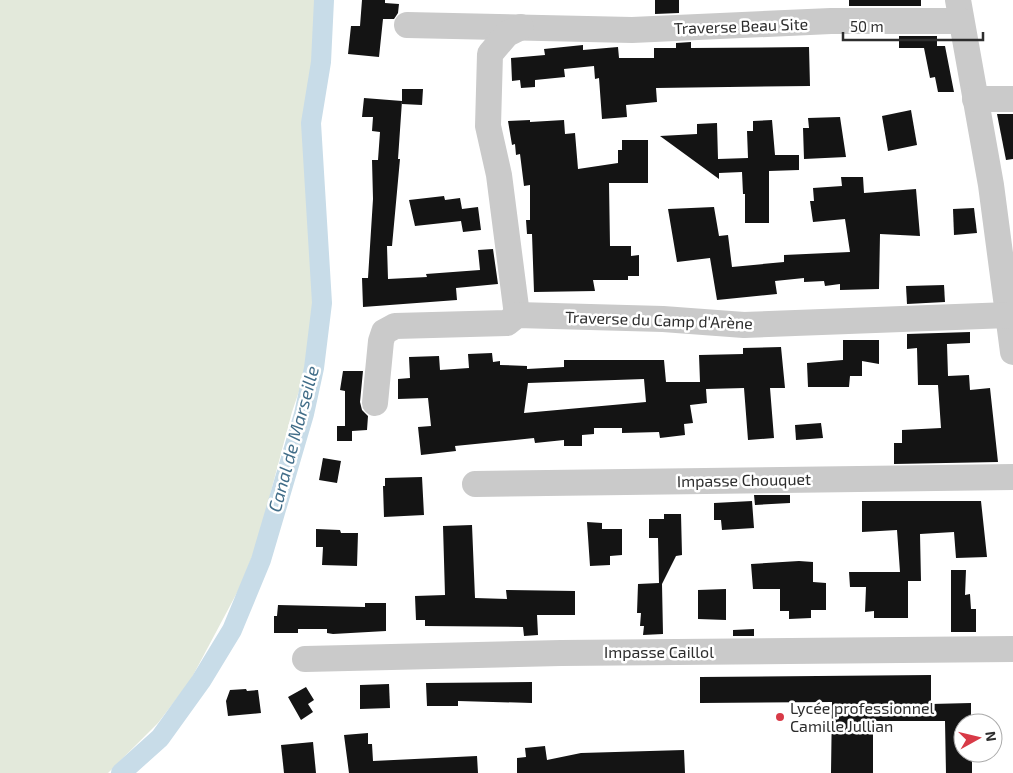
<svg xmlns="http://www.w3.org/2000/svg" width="1013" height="773" font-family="'Exo 2',sans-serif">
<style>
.green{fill:#e3e9db}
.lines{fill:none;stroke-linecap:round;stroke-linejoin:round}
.canal{stroke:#c8dce8;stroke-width:20}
.building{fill:#141414;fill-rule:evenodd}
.minor{stroke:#cacaca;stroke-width:26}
.poi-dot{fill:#d83a47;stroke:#fff;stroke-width:2}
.labels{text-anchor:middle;stroke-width:5;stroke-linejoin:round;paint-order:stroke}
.street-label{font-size:16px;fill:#2d2d2d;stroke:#fff}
.poi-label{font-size:16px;fill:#2d2d2d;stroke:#fff;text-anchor:start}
.water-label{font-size:18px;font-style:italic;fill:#416d88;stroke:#fff}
</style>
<rect width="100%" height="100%" fill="#fff"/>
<polygon class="green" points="0,0 330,0 304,148 316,341 292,412 257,544 240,587 190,681 158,723 108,773 0,773"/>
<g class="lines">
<polyline class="canal" points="121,773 160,738 201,681 232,630 261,560 304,414 314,368 322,303 311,123 321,62 324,0"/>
</g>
<g class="building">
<polygon points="362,0 385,0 385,3 399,4 398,13 394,19 383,19 379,57 348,54 351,26 360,26"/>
<polygon points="655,0 679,0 679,13 655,14"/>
<rect x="849" y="0" width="72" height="6"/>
<polygon points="899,36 937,36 937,46 945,46 954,92 938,92 935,77 930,78 924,48 899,48"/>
<polygon points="691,42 691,48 809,47 810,86 656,88 657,102 626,105 627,117 602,119 599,78 595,79 594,66 564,69 565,77 535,80 535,87 521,88 520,80 512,81 511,58 545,55 544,49 583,45 583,50 618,47 619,58 654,58 654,48 676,48 676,43"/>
<polygon points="402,89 423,89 422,105 402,104"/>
<polygon points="364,98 402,101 398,159 400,159 392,246 387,246 388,279 427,277 426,274 480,270 478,250 493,249 498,284 456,288 457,300 363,307 362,278 368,278 373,199 372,160 378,160 380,132 372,131 373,117 362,117"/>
<polygon points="911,110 917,145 888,151 882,116"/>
<polygon points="997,114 1013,114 1013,159 1006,160"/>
<polygon points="840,117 846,157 804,159 803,128 809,128 808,118"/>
<polygon points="530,120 530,122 564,120 565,134 575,133 578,169 618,163 618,150 622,150 622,140 648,140 648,183 609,183 610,246 631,246 631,256 639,255 639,276 628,276 628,280 593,280 595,291 534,292 532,234 527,234 526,220 530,220 530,185 524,186 520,154 516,155 515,144 512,145 508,121"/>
<polygon points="772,120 775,155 799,155 799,170 769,171 769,223 745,223 745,194 743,194 742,172 719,173 719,179 660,136 697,134 697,124 717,123 718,159 748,158 747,131 753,131 753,121"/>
<polygon points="841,177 863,177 864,193 916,189 920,236 880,234 879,289 840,290 840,284 825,286 824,281 804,282 804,278 775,281 777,294 717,300 710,258 677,262 668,209 714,207 719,236 728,235 732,267 784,262 784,255 850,252 845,219 813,222 810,201 814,201 813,188 842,186"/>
<polygon points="444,196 445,200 460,198 462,209 478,207 481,230 463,232 461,221 415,226 409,200"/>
<polygon points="974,208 977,233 954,235 953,209"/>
<polygon points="944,285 945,302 907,304 906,286"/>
<polygon points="970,332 970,343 947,344 948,376 969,375 970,390 990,388 998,462 894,464 894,443 902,443 902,430 941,428 938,385 918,385 917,348 907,349 907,334"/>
<polygon points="843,340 879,340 879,364 862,361 862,376 850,376 849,387 808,387 807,363 843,360"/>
<path d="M781,347l4,41h-15l4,50 -26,2 -4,-52 -38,1 1,14 -17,2 3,18 -9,1 1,11 -25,3 -1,-6 -37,1v-5h-28v6l-12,1v11h-18v-6l-29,3 -1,-5 -79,8 1,5 -35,4 -3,-28 13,-1 -3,-28 -30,1v-20l12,-1 -1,-21 30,-1 1,14 29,-2 -1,-14 24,-1 1,9 7,-1v4l27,1v3l37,-2v-7h100l2,22h34l-1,-27 44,-1v-6zM644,379l2,23 -122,11 4,-30z"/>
<polygon points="343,371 363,371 360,402 362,410 368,416 367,430 352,431 352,441 337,441 337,426 345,426 345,391 340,390"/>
<polygon points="821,423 823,438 796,440 795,425"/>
<polygon points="323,458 341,461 337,483 319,480"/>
<polygon points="422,477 424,515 384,517 383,486 385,486 385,478"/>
<polygon points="754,495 790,495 790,503 755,505"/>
<polygon points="752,501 754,528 722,530 721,520 714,520 714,503"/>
<polygon points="862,501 981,501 987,557 956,558 954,532 920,534 921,581 908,581 908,618 874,618 874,611 865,612 866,587 850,587 849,572 900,572 897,530 862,532"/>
<polygon points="664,514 681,514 682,555 676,556 662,584 663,634 643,635 644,626 640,626 641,613 637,613 638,584 659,583 658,538 649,538 649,519 664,519"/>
<polygon points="587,522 602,523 602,529 622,529 622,555 610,556 610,565 590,566"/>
<polygon points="472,525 475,598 507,599 506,590 575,591 575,615 537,615 538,635 524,636 523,627 425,626 425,620 416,620 415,596 445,595 443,526"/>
<polygon points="316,529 340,530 341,533 358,533 357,566 322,565 323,547 316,547"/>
<polygon points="799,561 813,562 813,582 826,583 826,610 811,610 811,618 789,619 789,611 780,611 780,589 753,589 751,564"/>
<polygon points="951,570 966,570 965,595 970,594 971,609 976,609 976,632 951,632"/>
<polygon points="726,589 726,620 698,619 698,590"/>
<polygon points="365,603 386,603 386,631 333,634 327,633 327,629 298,629 298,633 274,633 274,616 277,616 278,605 365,607"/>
<polygon points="754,629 754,636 733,636 733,630"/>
<polygon points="931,675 931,704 971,703 971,723 963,723 963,753 972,753 972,773 946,773 945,721 873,721 873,773 831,773 832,702 700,703 700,677"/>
<polygon points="532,682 532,703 458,701 458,706 427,706 426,683"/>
<polygon points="389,684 390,708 360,709 360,685"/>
<polygon points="306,687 314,700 308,704 313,712 301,720 288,697"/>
<polygon points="246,689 247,691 258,690 261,713 228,716 226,701 230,690"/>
<polygon points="368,733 368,744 372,744 373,761 477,756 478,773 349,773 344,735"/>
<polygon points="313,742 316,773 284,773 281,745"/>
<polygon points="545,746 547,760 581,753 684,750 685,773 517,773 517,758 526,757 525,748"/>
</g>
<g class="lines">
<g class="minor">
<polyline points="958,0 991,185 1013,352"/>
<polyline points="407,25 632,30 831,21 961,21"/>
<polyline points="975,99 1013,99"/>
<polyline points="517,315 499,175 488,126 490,54 507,34 521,27"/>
<polyline points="375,403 381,341 384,332 395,326 507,323 517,315 663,319 744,325 1009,315"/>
<polyline points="475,484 1013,477"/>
<polyline points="305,659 561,653 1013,649"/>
</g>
</g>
<circle class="poi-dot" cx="780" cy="717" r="5"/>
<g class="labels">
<g class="street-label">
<text transform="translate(741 26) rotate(-2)" y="6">Traverse Beau Site</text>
<text transform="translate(659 320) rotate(2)" y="6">Traverse du Camp d'Arène</text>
<text transform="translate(744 480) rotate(-1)" y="6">Impasse Chouquet</text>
<text x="659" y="658">Impasse Caillol</text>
</g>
<g class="poi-label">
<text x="790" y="714">Lycée professionnel<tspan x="790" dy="18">Camille Jullian</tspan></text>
</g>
<g class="water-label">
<text transform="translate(294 439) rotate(-75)" y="6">Canal de Marseille</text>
</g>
</g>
<g transform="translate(978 738) rotate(82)"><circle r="24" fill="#ffffff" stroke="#ababab"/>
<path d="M0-4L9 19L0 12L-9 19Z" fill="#d83a47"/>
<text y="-8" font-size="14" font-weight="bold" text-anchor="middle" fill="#2d2d2d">N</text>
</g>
<path d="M843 32v8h140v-8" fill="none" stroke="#2d2d2d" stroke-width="2.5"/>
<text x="850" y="32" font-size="15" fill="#2d2d2d" stroke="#ffffff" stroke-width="4" paint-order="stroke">50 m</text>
</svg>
